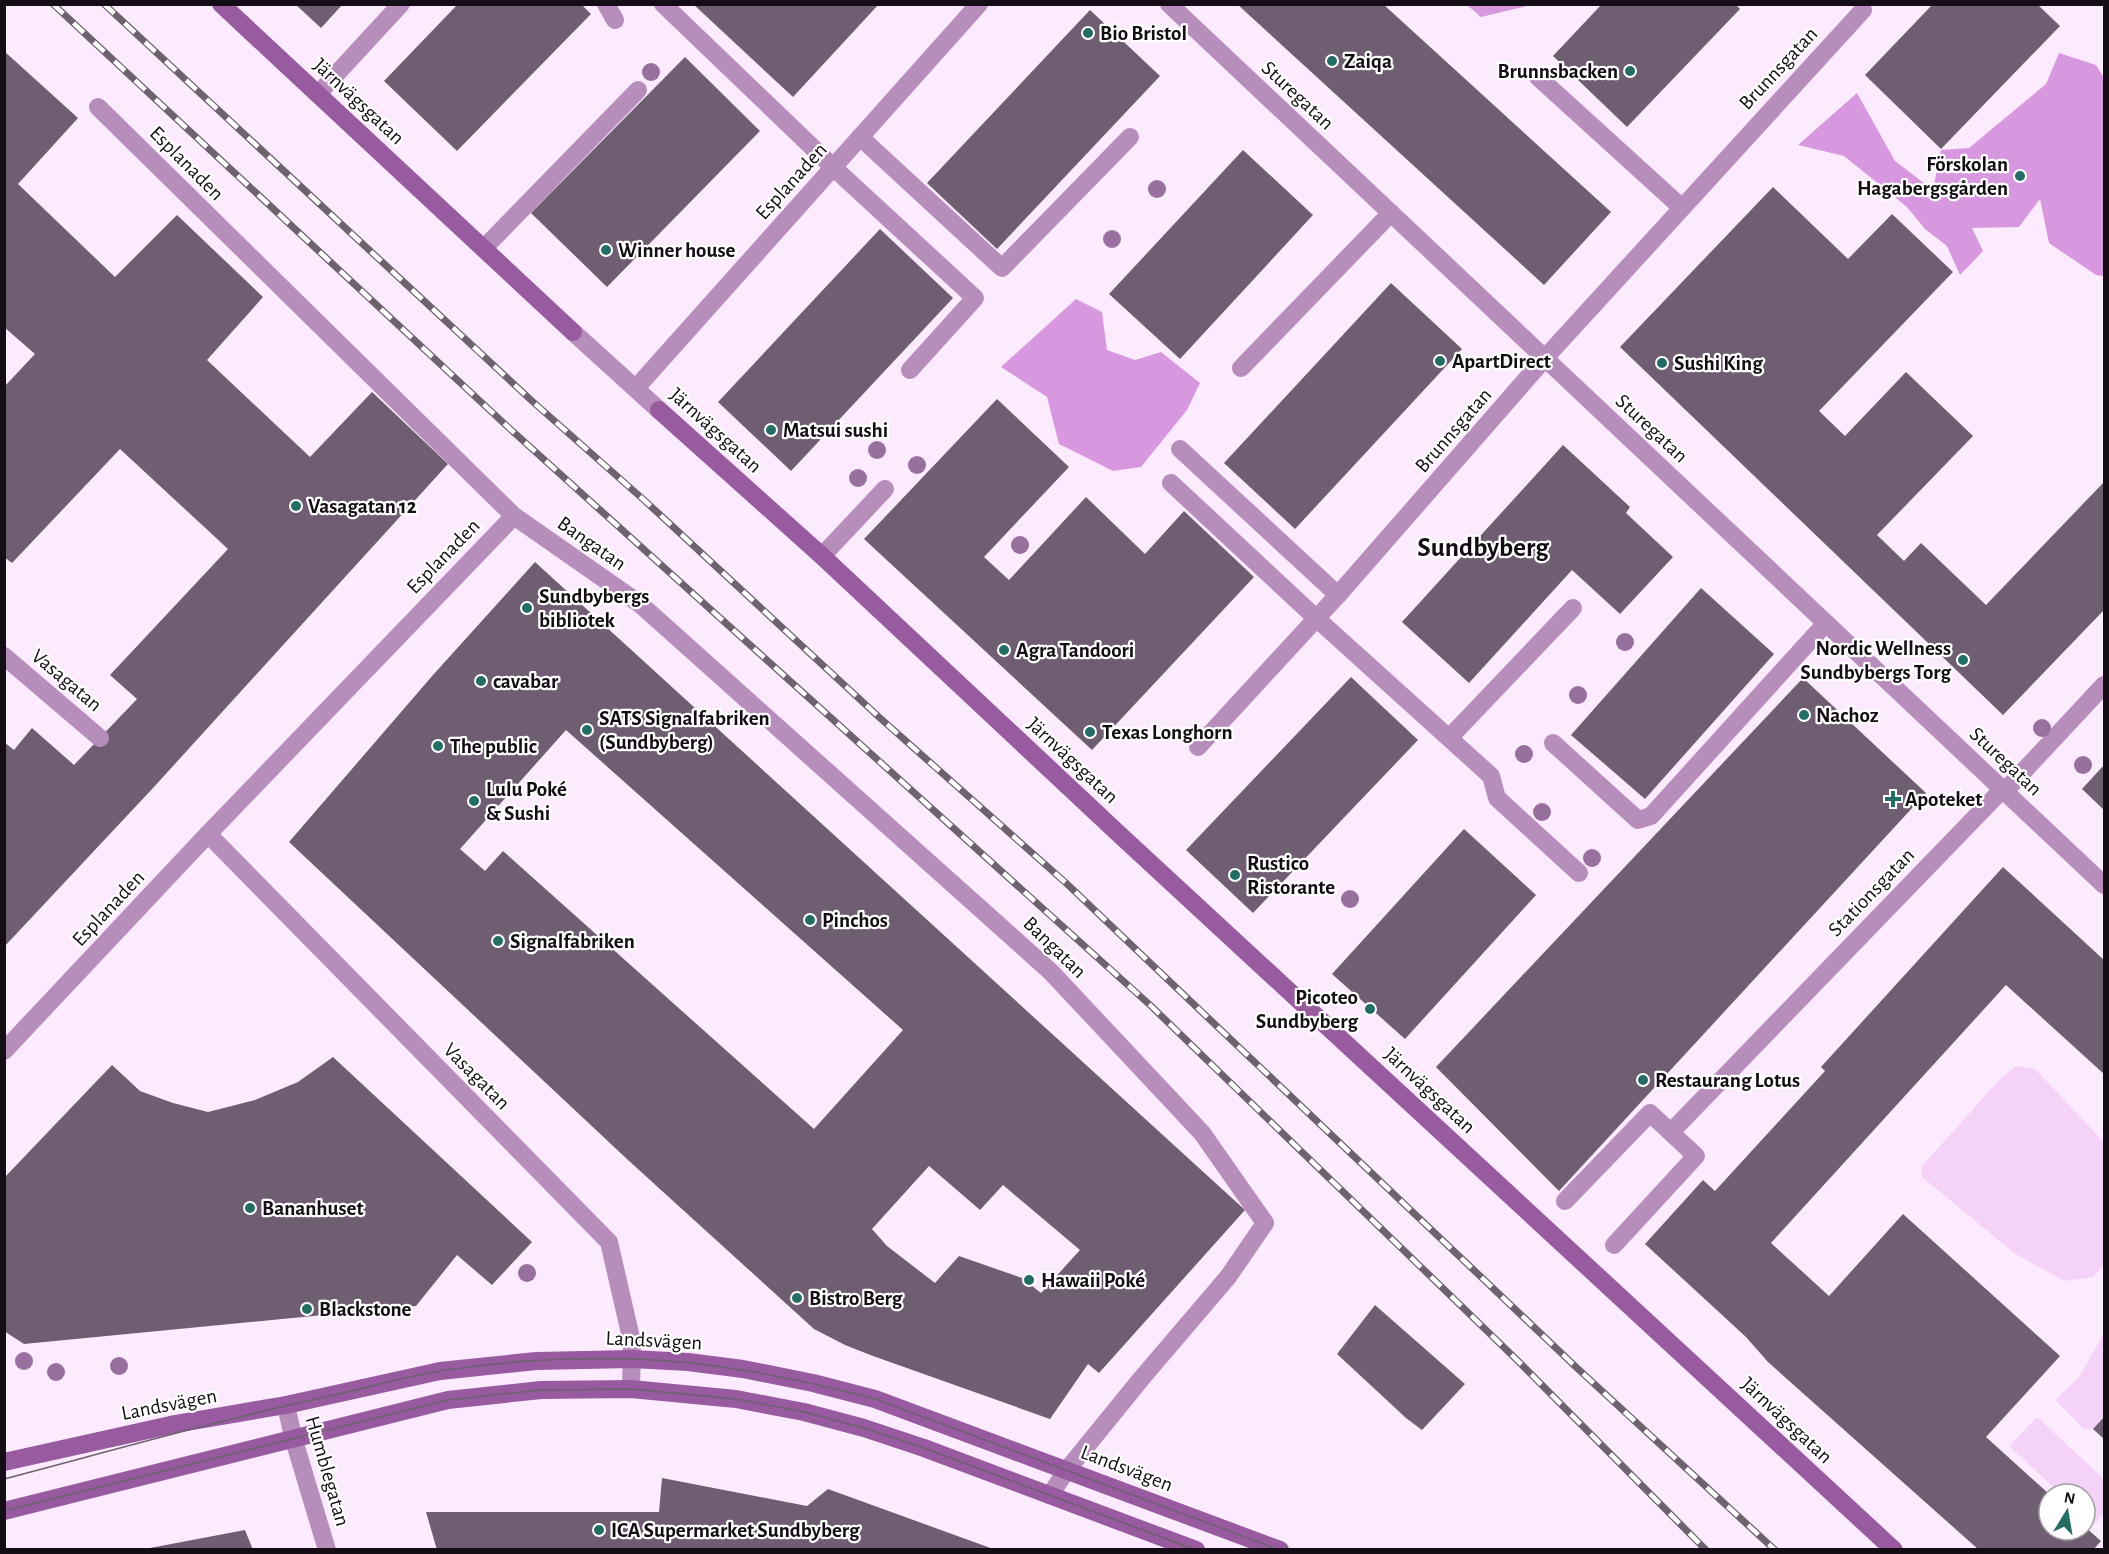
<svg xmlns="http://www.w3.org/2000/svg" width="2109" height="1554" font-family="'Alegreya Sans',sans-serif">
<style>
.green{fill:#f5d3f9}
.forest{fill:#d898e0}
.building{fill:#6f5d71;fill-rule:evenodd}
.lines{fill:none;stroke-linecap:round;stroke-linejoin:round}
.lane{stroke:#b78dbc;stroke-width:18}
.street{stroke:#b78dbc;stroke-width:18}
.secondary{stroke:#985ba0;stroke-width:18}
.tram{stroke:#6d626e;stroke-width:1.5}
.rail-casing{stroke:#6d626e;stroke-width:7}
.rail{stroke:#fff;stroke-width:4.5;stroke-dasharray:14;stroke-linecap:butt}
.tree{fill:#98709d}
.poi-dot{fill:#246d64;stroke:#fff;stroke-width:2}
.labels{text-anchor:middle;stroke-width:4.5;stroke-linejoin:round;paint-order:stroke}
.poi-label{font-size:21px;font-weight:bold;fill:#140d15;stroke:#fff;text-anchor:start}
.street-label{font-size:21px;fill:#140d15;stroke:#fff}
.district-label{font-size:27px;font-weight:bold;fill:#140d15;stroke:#fff}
</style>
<rect width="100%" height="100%" fill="#fcebfe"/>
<g class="green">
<polygon points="2016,1066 2035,1069 2104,1142 2104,1265 2093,1277 2064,1281 2014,1253 1922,1177 1922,1166 2001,1078"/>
<polygon points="2104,1333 2104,1417 2093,1429 2084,1429 2055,1400 2079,1377"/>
<polygon points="2037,1417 2104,1479 2104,1514 2094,1525 2085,1517 2085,1494 2061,1494 2009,1446"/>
</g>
<g class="forest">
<polygon points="1467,5 1531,5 1481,17"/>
<polygon points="2059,53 2096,65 2104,78 2104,276 2096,275 2049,243 2040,199 2019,227 1972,228 1983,251 1960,275 1947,246 1925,229 1907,207 1844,156 1798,145 1857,93 1895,161 1933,190 1941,150 1969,148 2046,84"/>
<polygon points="1076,299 1102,312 1107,350 1135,360 1161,352 1200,383 1187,410 1141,467 1113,471 1059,444 1047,397 1001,367"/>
</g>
<g class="building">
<polygon points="295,4 343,4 321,28"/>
<polygon points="458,4 581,4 591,14 457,151 384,81"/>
<polygon points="693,4 879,4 793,97"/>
<polygon points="1237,4 1383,4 1611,212 1544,285"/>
<polygon points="1602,4 1735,4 1740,9 1627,127 1553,56"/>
<polygon points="1933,4 2037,4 2060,26 1941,149 1865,75"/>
<polygon points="1090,10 1160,76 997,249 927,183"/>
<polygon points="4,51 78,118 18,184 115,277 177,215 263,297 207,360 310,457 372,392 448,464 153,788 4,947 4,742 14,750 32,728 74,765 137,699 110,675 228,549 120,449 12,563 4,557 4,387 35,354 4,327"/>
<polygon points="685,57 760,131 607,287 531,213"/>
<polygon points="1243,150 1313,215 1180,359 1109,294"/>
<polygon points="1773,187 1848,259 1892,214 1953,272 1819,411 1845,436 1906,372 1973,436 1877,535 1904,561 1921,543 1986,605 2104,482 2104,610 2003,715 1620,347"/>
<polygon points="880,229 953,298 791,471 718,402"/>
<polygon points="1391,283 1462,349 1295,529 1224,463"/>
<polygon points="997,399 1069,467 984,557 1009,580 1086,497 1145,554 1184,511 1254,577 1092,750 864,539"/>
<polygon points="1563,445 1630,507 1626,513 1673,557 1620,614 1572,570 1469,683 1402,622"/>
<path d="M535,562l710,648 -146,163 -11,-9 -38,55 -177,-63 -28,-11 -31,-16 -186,-169 -339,-318 144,-167zM566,730l337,300 -89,99 -311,-278 -18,20 -25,-22zM929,1166l51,44 23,-25 77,65 -39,43 -19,-15 -63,-22 -24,27 -48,-37 -15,-17z"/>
<polygon points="1701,588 1774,654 1645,799 1571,735"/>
<polygon points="1351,677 1418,740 1253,913 1186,850"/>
<polygon points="1803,678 1926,793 1559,1191 1436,1067"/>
<polygon points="2104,765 2104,810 2082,789"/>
<polygon points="1464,829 1536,895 1405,1039 1332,974"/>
<polygon points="2003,867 2104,960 2104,1074 2006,985 1771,1243 1829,1296 1903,1214 2060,1356 1986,1437 2049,1494 2049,1530 2085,1530 2085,1527 2101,1541 2093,1550 1979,1550 1768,1362 1746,1337 1645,1244 1703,1180 1715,1191 1825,1071 1821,1067"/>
<polygon points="333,1057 532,1242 492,1285 457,1255 416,1306 24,1344 4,1331 4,1178 112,1065 140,1091 173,1103 208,1112 255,1100 298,1082"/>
<polygon points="1375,1305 1465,1384 1422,1430 1406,1418 1337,1354"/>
<polygon points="2104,1417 2104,1439 2093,1429"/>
<polygon points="662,1478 807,1506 828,1489 996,1550 437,1550 426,1512 659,1512"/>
<polygon points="245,1530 253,1550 150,1550 150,1548"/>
</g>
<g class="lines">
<g class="lane">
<polyline points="606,4 615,20"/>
<polyline points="663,4 834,168 975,298 910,370"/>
<polyline points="1538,77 1681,207"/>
<polyline points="318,94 401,4"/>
<polyline points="98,107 514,516 640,604 1051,972 1202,1133 1265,1223 1228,1277 1141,1379 1067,1470 1050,1495"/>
<polyline points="860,137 1002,268 1130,137"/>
<polyline points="484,248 638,90"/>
<polyline points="1241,368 1391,213"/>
<polyline points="1180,449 1338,595"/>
<polyline points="1171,483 1316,618 1491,776 1497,798 1579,873"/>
<polyline points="822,556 885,489"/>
<polyline points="1449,738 1573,608"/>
<polyline points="1553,743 1638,820 1651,816 1826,623"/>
</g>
<g class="street">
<polyline points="1169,4 2104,885"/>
<polyline points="573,332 659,410"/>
<polyline points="636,388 979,4"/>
<polyline points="4,656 100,738"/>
<polyline points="1198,747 1338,595 1545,358 1863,10"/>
<polyline points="208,834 609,1242 632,1342 631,1389"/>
<polyline points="4,1051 208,834 514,516"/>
<polyline points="1671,1132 1997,795 2005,791 2104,685"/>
<polyline points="1565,1201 1650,1113 1696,1156 1614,1245"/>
<polyline points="286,1405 293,1437 327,1550"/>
</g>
<g class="secondary">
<polyline points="221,4 573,332"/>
<polyline points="659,410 822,556 1120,835 1894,1550"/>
<polyline points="4,1462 175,1424 286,1405 440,1371 536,1361 632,1359 688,1362 743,1369 813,1383 875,1399 1280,1550"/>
<polyline points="4,1511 448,1400 541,1390 631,1389 736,1399 804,1412 864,1428 924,1448 1196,1550"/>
</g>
<g class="tram">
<path d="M4,1479c110,-29 219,-60 330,-84 35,-8 70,-18 106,-24 63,-10 130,-14 194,-12 83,3 161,19 241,40l405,151"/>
<polyline points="4,1511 448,1400 541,1390 631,1389 736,1399 804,1412 864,1428 924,1448 1196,1550"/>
</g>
<defs>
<g id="rail">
<polyline points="53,4 509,428 1150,1005 1516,1359 1706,1550"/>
<polyline points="104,4 532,401 644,500 880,718 1066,883 1577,1368 1775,1550"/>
</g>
</defs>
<use href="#rail" class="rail-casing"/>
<use href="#rail" class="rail"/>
</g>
<g class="tree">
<circle cx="651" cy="72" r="9"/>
<circle cx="1157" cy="189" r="9"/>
<circle cx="1112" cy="239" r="9"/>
<circle cx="877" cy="450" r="9"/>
<circle cx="917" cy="465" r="9"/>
<circle cx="858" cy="478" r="9"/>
<circle cx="1020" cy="545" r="9"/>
<circle cx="1625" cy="642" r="9"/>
<circle cx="1578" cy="695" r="9"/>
<circle cx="2042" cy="728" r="9"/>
<circle cx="1524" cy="754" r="9"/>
<circle cx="2083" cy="765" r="9"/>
<circle cx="1542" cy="812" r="9"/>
<circle cx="1592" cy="858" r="9"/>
<circle cx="1350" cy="899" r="9"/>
<circle cx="527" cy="1273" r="9"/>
<circle cx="24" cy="1361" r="9"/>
<circle cx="119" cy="1366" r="9"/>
<circle cx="56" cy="1372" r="9"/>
</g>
<g class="poi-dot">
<circle cx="1088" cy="33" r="6"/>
<circle cx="1332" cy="61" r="6"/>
<circle cx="1630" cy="71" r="6"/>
<circle cx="2020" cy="176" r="6"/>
<circle cx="606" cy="250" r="6"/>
<circle cx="1440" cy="361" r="6"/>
<circle cx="1662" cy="363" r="6"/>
<circle cx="771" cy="430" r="6"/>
<circle cx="296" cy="506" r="6"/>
<circle cx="527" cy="608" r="6"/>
<circle cx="1004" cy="650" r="6"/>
<circle cx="1963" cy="660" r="6"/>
<circle cx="481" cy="681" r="6"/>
<circle cx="1804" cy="715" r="6"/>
<circle cx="587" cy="730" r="6"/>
<circle cx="1090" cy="732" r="6"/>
<circle cx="438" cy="746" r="6"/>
<path d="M1890 790h6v6h6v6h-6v6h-6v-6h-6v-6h6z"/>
<circle cx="474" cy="801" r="6"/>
<circle cx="1235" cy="875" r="6"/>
<circle cx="810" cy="920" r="6"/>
<circle cx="498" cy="941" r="6"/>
<circle cx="1370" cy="1009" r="6"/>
<circle cx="1643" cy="1080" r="6"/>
<circle cx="250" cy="1208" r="6"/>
<circle cx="1029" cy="1280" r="6"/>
<circle cx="797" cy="1298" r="6"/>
<circle cx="307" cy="1309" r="6"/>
<circle cx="599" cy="1530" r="6"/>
</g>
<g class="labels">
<g class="poi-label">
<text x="1100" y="40">Bio Bristol</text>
<text x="1344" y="68">Zaiqa</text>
<text x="1618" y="78" text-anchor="end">Brunnsbacken</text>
<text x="2008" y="171" text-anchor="end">Förskolan<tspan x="2008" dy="24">Hagabergsgården</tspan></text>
<text x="618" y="257">Winner house</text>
<text x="1452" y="368">ApartDirect</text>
<text x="1674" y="370">Sushi King</text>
<text x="783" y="437">Matsui sushi</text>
<text x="308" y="513">Vasagatan 12</text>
<text x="539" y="603">Sundbybergs<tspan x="539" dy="24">bibliotek</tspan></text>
<text x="1951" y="655" text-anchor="end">Nordic Wellness<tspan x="1951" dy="24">Sundbybergs Torg</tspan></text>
<text x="1016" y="657">Agra Tandoori</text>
<text x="493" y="688">cavabar</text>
<text x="1816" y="722">Nachoz</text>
<text x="599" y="725">SATS Signalfabriken<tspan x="599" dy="24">(Sundbyberg)</tspan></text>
<text x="1102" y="739">Texas Longhorn</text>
<text x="450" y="753">The public</text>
<text x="486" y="796">Lulu Poké<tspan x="486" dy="24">&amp; Sushi</tspan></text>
<text x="1905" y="806">Apoteket</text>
<text x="1247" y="870">Rustico<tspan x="1247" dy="24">Ristorante</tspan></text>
<text x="822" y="927">Pinchos</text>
<text x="510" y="948">Signalfabriken</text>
<text x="1358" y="1004" text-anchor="end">Picoteo<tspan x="1358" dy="24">Sundbyberg</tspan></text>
<text x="1655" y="1087">Restaurang Lotus</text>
<text x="262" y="1215">Bananhuset</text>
<text x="1041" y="1287">Hawaii Poké</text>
<text x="809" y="1305">Bistro Berg</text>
<text x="319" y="1316">Blackstone</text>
<text x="611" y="1537">ICA Supermarket Sundbyberg</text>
</g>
<g class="street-label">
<text transform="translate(1778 68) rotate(-47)" y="7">Brunnsgatan</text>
<text transform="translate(1298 95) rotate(43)" y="7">Sturegatan</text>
<text transform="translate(359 101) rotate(43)" y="7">Järnvägsgatan</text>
<text transform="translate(187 163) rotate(45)" y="7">Esplanaden</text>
<text transform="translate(791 181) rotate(-48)" y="7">Esplanaden</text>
<text transform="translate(1652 428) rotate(43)" y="7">Sturegatan</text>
<text transform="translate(716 430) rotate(42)" y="7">Järnvägsgatan</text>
<text transform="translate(1453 430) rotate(-49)" y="7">Brunnsgatan</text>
<text transform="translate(592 543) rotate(35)" y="7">Bangatan</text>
<text transform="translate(443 556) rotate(-46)" y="7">Esplanaden</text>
<text transform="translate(67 680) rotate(40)" y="7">Vasagatan</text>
<text transform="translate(1073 760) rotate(43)" y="7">Järnvägsgatan</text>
<text transform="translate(2006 761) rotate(43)" y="7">Sturegatan</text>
<text transform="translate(1871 892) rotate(-46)" y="7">Stationsgatan</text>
<text transform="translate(108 908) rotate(-47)" y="7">Esplanaden</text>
<text transform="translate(1055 947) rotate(44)" y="7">Bangatan</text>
<text transform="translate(477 1076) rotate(45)" y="7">Vasagatan</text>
<text transform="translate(1430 1090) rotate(43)" y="7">Järnvägsgatan</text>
<text transform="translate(654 1340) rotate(3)" y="7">Landsvägen</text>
<text transform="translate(169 1404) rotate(-11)" y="7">Landsvägen</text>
<text transform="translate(1787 1420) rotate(43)" y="7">Järnvägsgatan</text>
<text transform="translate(1127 1468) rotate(21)" y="7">Landsvägen</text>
<text transform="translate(328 1471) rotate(74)" y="7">Humblegatan</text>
</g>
<g class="district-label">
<text x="1483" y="556">Sundbyberg</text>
</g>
</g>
<rect width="2109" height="1554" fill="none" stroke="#140d15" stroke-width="12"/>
<g transform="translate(2067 1512) rotate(11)"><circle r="28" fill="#ffffff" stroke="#a19ea1" stroke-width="1.5"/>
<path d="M0-4.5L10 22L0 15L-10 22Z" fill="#246d64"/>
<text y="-9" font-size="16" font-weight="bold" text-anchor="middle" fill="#140d15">N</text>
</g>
</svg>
